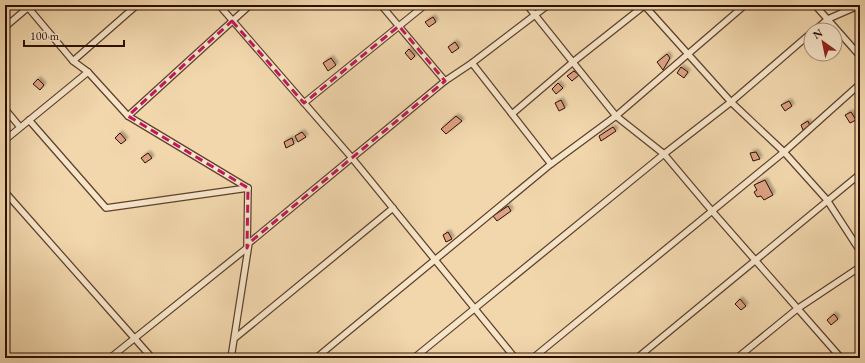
<svg xmlns="http://www.w3.org/2000/svg" width="865" height="363" font-family="'EB Garamond',serif">
<style>
.building{fill:#dca082;stroke:#2b0f00;filter:url(#shadow)}
.lines{fill:none;stroke-linecap:round;stroke-linejoin:round}
.street-casing{stroke:#5d412b;stroke-width:8}
.street{stroke:#f7e5ca;stroke-width:5.5}
.marked{fill:none;stroke:#c2185b;stroke-width:3;stroke-dasharray:8 5;stroke-linejoin:round}
</style>
<defs>
<filter id="shadow"><feDropShadow dx="2.5" dy="-2.5" stdDeviation="1" flood-color="#0004"/></filter>
</defs>
<rect width="100%" height="100%" fill="#f2d7ad"/>
<filter id="stains"><feTurbulence type="fractalNoise" baseFrequency=".005" numOctaves="4"/><feColorMatrix values="0 0 0 0 .2 0 0 0 0 .09 0 0 0 0 .02 0 0 0 .5 -.17"/></filter>
<radialGradient id="worn" r=".72"><stop offset=".6" stop-color="#630" stop-opacity="0"/><stop offset="1" stop-color="#630" stop-opacity=".3"/></radialGradient>
<g class="building">
<polygon points="433,17 436,22 429,27 425,22"/>
<polygon points="455,42 459,48 452,53 448,47"/>
<polygon points="409,49 415,56 411,60 405,53"/>
<polygon points="667,54 670,58 663,70 657,62"/>
<polygon points="331,58 336,65 328,71 323,63"/>
<polygon points="681,67 688,72 684,78 677,73"/>
<polygon points="574,71 579,75 572,81 567,76"/>
<polygon points="38,79 44,85 40,90 33,84"/>
<polygon points="558,83 563,88 556,94 552,89"/>
<polygon points="561,100 565,108 559,111 555,103"/>
<polygon points="789,101 792,106 785,111 781,105"/>
<polygon points="851,112 856,120 850,123 845,115"/>
<polygon points="456,116 462,121 446,134 441,129"/>
<polygon points="808,121 810,126 803,130 801,125"/>
<polygon points="613,127 616,131 601,141 599,136"/>
<polygon points="302,132 306,137 298,142 295,136"/>
<polygon points="120,133 126,140 121,144 115,138"/>
<polygon points="292,138 294,144 286,148 284,142"/>
<polygon points="756,152 760,159 753,161 750,153"/>
<polygon points="148,153 152,158 145,163 141,158"/>
<polygon points="765,180 773,195 764,200 761,196 757,197 754,192 757,190 754,185"/>
<polygon points="508,206 511,211 497,221 493,216"/>
<polygon points="448,232 452,239 446,242 443,235"/>
<polygon points="740,299 746,306 741,310 735,304"/>
<polygon points="834,314 838,319 831,325 827,320"/>
</g>
<g class="lines">
<defs>
<g id="street">
<polyline points="26,5 73,61 137,5"/>
<polyline points="219,5 352,158 515,358"/>
<polyline points="381,5 445,81"/>
<polyline points="527,5 616,116 664,154 712,211 841,358"/>
<polyline points="644,5 731,102 784,152 827,200 860,251"/>
<polyline points="815,5 860,56"/>
<polyline points="5,27 31,5"/>
<polyline points="815,30 828,19 860,5"/>
<polyline points="73,61 88,72 128,116 248,188 247,248 110,358"/>
<polyline points="472,63 551,164"/>
<polyline points="304,103 425,5"/>
<polyline points="5,109 20,127"/>
<polyline points="512,114 573,62 645,5"/>
<polyline points="128,116 250,5"/>
<polyline points="29,120 106,208 248,188"/>
<polyline points="5,140 88,72"/>
<polyline points="5,192 152,358"/>
<polyline points="235,338 393,208"/>
<polyline points="231,358 249,243 445,81 472,63 548,5"/>
<polyline points="316,358 551,164 616,116 745,5"/>
<polyline points="414,358 664,154 731,102 811,33"/>
<polyline points="533,358 784,152 860,84"/>
<polyline points="637,358 860,174"/>
<polyline points="737,358 797,309 860,267"/>
</g>
</defs>
<use href="#street" class="street-casing"/>
<use href="#street" class="street"/>
</g>
<path class="marked" d="M232,21l72,82 95,-77 46,55 -196,162 -2,5 1,-60 -120,-72z"/>
<rect width="865" height="363" fill="none" stroke="#f2d7ad" stroke-width="20"/>
<rect x="6" y="6" width="853" height="351" fill="none" stroke="#2b0f00" stroke-width="2"/>
<rect x="10" y="10" width="845" height="343" fill="none" stroke="#2b0f00"/>
<g transform="translate(823 42) rotate(327)"><circle r="19" fill="#f7e5ca" stroke="#a58f79"/>
<path d="M0-3L7 15L0 10L-7 15Z" fill="#8f2418"/>
<text y="-6" font-size="11" font-weight="bold" text-anchor="middle" fill="#2b0f00">N</text>
</g>
<path d="M24 40v6h100v-6" fill="none" stroke="#2b0f00" stroke-width="2"/>
<text x="30" y="40" font-size="12" fill="#2b0f00" stroke="#f7e5ca" stroke-width="3" paint-order="stroke">100 m</text>
<rect width="100%" height="100%" filter="url(#stains)"/>
<rect width="100%" height="100%" fill="url(#worn)"/>
</svg>
